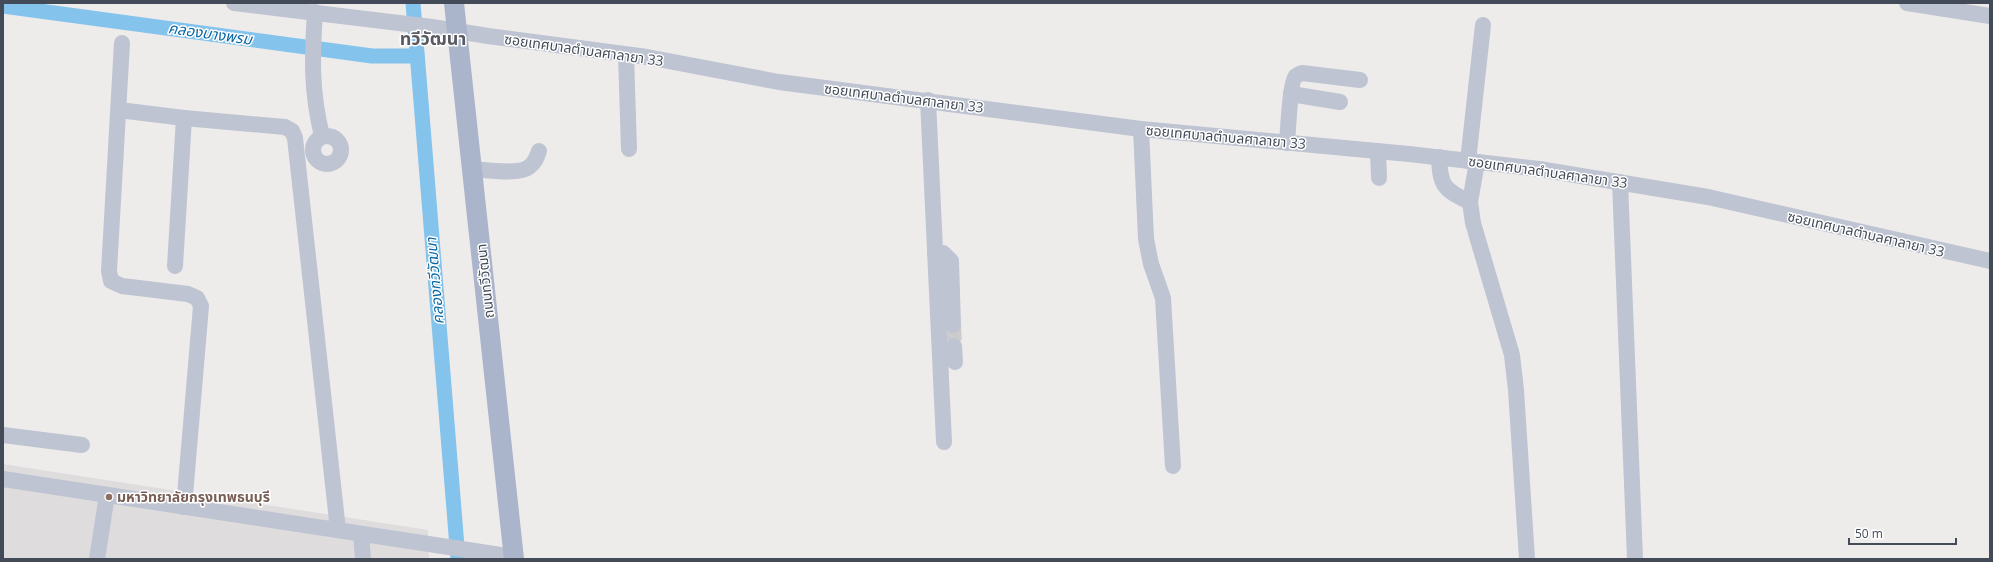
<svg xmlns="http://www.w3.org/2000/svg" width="1993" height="562" font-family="'Open Sans','Noto Sans Thai',sans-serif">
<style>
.education{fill:#dfdcdd}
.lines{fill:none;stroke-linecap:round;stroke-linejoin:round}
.canal{stroke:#83c3ec;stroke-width:15}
.minor-tunnel{stroke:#cccbce;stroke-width:16;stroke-dasharray:16 8;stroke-linecap:butt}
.minor{stroke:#bec4d1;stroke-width:16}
.major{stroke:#aab4cb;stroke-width:20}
.education-dot{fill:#8d6e63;stroke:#fff;stroke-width:1.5}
.labels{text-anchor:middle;stroke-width:3;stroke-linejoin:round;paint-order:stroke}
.street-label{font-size:14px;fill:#434b58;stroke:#fff}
.education-label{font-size:14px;font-weight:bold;fill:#785e54;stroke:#fff;text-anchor:start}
.water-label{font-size:15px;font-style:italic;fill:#0a68a4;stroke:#fff}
.district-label{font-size:18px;font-weight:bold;fill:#585a60;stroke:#fff}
</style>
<rect width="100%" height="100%" fill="#eeebeb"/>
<polygon class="education" points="3,464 428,530 429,559 3,559"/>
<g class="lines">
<g class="canal">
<polyline points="413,3 458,559"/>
<polyline points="3,6 372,56 417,56"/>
</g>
<polyline class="minor-tunnel" points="953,325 954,346"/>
<g class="minor">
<polyline points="234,3 432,27 488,36 647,57 779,82 1141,129 1409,154 1539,169 1708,197 1990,261"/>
<polyline points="1907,3 1990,16"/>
<path d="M315,12c-3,46 -4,79 7,124"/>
<polyline points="122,43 109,271 111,281 122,286 188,294 197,298 201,306 184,507"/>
<polyline points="626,55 629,149"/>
<polyline points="1291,94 1340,102"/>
<polyline points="928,100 944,442"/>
<polyline points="119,110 184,118 285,127 292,131 295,138 338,530"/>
<polyline points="1141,129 1146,239 1151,264 1163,298 1173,466"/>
<circle cx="327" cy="150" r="14"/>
<path d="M1287,143c1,-11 3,-62 9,-67 0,0 5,-3 6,-3l58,7"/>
<polyline points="1378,151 1379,178"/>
<path d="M1439,157c1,29 5,33 31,45"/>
<polyline points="1468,161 1483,25"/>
<polyline points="1477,162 1470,202 1473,223 1512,355 1516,390 1527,559"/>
<path d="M473,169c13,1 46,6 56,-2 6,-4 8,-10 10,-16"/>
<polyline points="1620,182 1635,559"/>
<polyline points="935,253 943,253 951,261 953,325"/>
<polyline points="175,266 184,118"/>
<polyline points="954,346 955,362"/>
<polyline points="3,435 82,445"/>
<polyline points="3,479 514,557"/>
<polyline points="361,534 363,559"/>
<polyline points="97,559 107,495"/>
</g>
<polyline class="major" points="454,3 514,559"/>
</g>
<circle class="education-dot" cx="109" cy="497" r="4"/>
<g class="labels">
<g class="street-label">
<text transform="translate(584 50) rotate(8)" y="5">ซอยเทศบาลตำบลศาลายา 33</text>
<text transform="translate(904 98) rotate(7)" y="5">ซอยเทศบาลตำบลศาลายา 33</text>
<text transform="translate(1226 137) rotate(5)" y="5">ซอยเทศบาลตำบลศาลายา 33</text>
<text transform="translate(1548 172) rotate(8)" y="5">ซอยเทศบาลตำบลศาลายา 33</text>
<text transform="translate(1866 234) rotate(13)" y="5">ซอยเทศบาลตำบลศาลายา 33</text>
<text transform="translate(485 281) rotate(-96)" y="5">ถนนทวีวัฒนา</text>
</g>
<g class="education-label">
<text x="117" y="502">มหาวิทยาลัยกรุงเทพธนบุรี</text>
</g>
<g class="water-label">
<text transform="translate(210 34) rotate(8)" y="5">คลองบางพรม</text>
<text transform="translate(435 281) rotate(-95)" y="5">คลองทวีวัฒนา</text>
</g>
<g class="district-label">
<text x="433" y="45">ทวีวัฒนา</text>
</g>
</g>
<rect width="1993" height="562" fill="none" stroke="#434b58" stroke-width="8"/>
<path d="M1849 538v6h107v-6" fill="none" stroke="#434b58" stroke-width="2"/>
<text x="1855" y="538" font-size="12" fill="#434b58" stroke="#ffffff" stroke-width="3" paint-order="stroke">50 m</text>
</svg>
